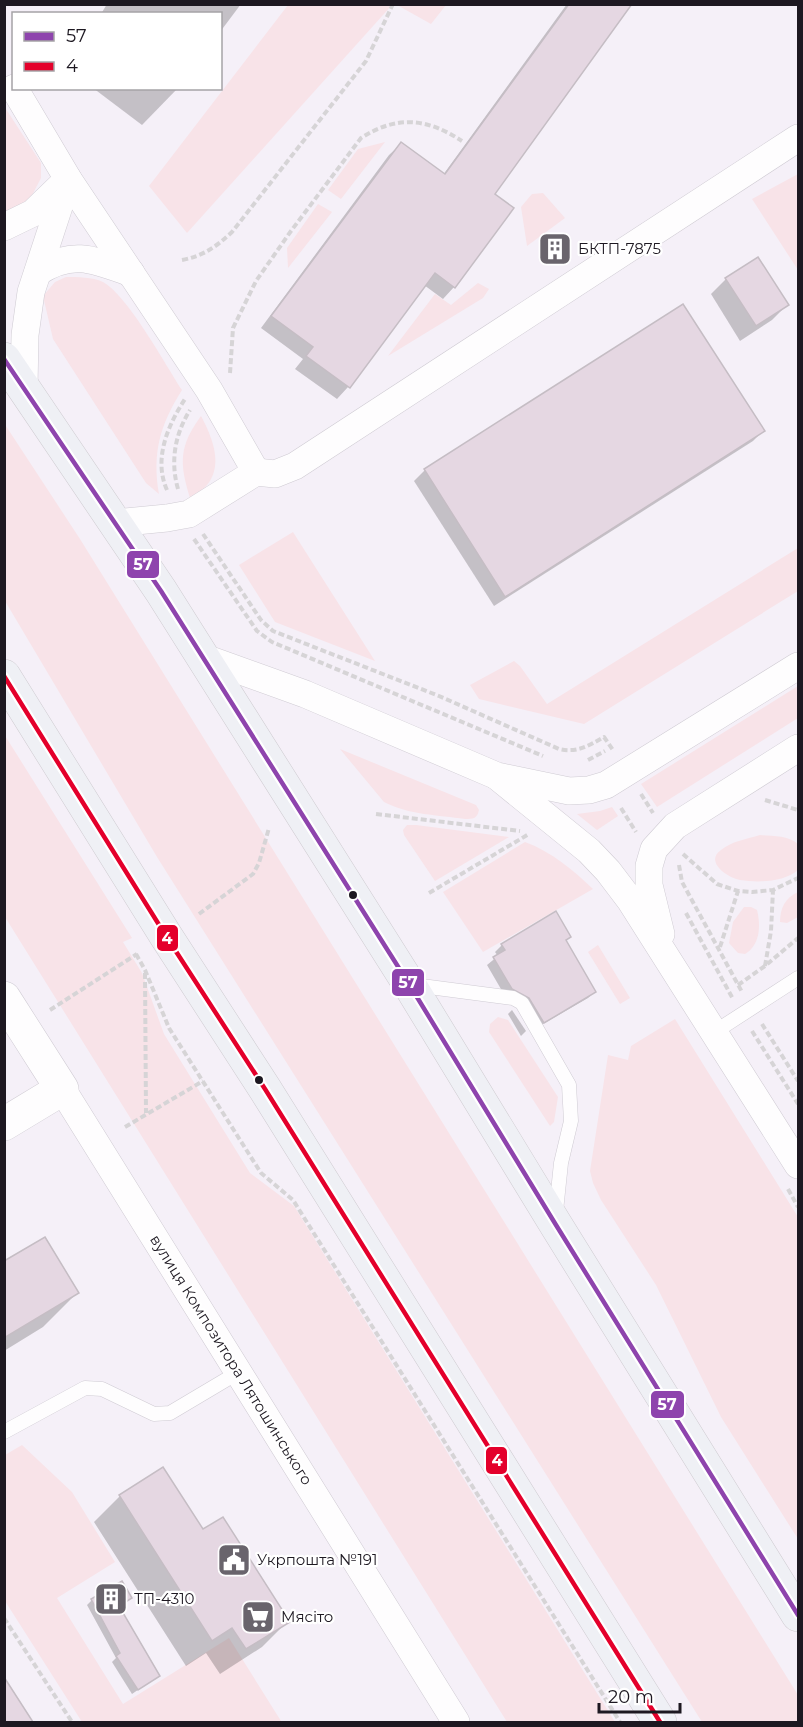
<svg xmlns="http://www.w3.org/2000/svg" width="803" height="1727" font-family="Montserrat,sans-serif">
<style>
.green{fill:#f8e3e8}
.shadow{fill:#0003}
.building{fill:#e5d7e2;stroke:#c5bdc4;stroke-width:1.5}
.lines{fill:none;stroke-linecap:round;stroke-linejoin:round}
.service-casing{stroke:#cfcbd3;stroke-width:15}
.minor-casing{stroke:#cfcbd3;stroke-width:28}
.tertiary-casing{stroke:#cfcbd3;stroke-width:34}
.trunk-casing{stroke:#cecbd0;stroke-width:34}
.path{stroke:#d6d4d6;stroke-width:4;stroke-dasharray:6 3;stroke-linecap:butt}
.service{stroke:#fefdfe;stroke-width:14}
.minor{stroke:#fefdfe;stroke-width:27}
.tertiary{stroke:#fefdfe;stroke-width:33}
.trunk{stroke:#eff0f5;stroke-width:33}
.bus-1-casing{stroke:#fff;stroke-width:9}
.bus-2-casing{stroke:#fff;stroke-width:9}
.bus-1{stroke:#8e44ad;stroke-width:4.5}
.bus-2{stroke:#e4002b;stroke-width:4.5}
.bus-dot{fill:#1d1821;stroke:#fff;stroke-width:2}
.labels{text-anchor:middle;stroke-width:4.5;stroke-linejoin:round;paint-order:stroke}
.poi-label{font-size:15px;fill:#1d1821;stroke:#fff;text-anchor:start}
.street-label{font-size:15px;fill:#1d1821;stroke:#fff}
.line-badge{stroke:#fff;stroke-width:2}
.badge-label{font-size:16px;text-anchor:middle;font-weight:bold;fill:#fff}
</style>
<rect width="100%" height="100%" fill="#f5f0f8"/>
<g class="green">
<polygon points="288,5 392,5 187,233 149,186"/>
<polygon points="397,5 446,5 431,24"/>
<polygon points="4,106 41,163 41,178 28,203 4,216"/>
<polygon points="385,142 341,199 328,190 358,149"/>
<polygon points="798,174 798,270 752,199"/>
<polygon points="543,193 565,218 527,246 521,207 532,194"/>
<polygon points="318,204 332,212 288,268 287,248"/>
<path d="M66,277c12,0 26,0 37,5 25,14 62,82 79,108 -22,35 -30,63 -23,104l-13,-11 -93,-144 -10,-43 12,-14z"/>
<polygon points="478,283 489,289 483,298 388,356 435,294 451,305"/>
<path d="M201,416c16,30 26,63 -11,82 -11,-35 -11,-52 11,-82z"/>
<polygon points="4,423 80,539 798,1695 798,1722 702,1722 157,857 5,601"/>
<polygon points="293,532 375,661 275,622 239,565"/>
<polygon points="798,548 798,591 584,724 479,699 470,685 514,661 520,666 547,704"/>
<polygon points="798,686 798,718 657,807 641,784"/>
<polygon points="4,734 132,938 123,942 142,973 164,1034 250,1173 294,1206 615,1722 507,1722 5,917"/>
<path d="M340,749l136,56 3,5c-2,9 -6,9 -14,9 -27,-4 -56,-4 -81,-17z"/>
<polygon points="612,807 618,816 597,830 577,814 600,811"/>
<polygon points="407,825 416,825 509,837 435,881 404,835 403,830"/>
<path d="M760,835c13,1 28,0 38,9v26c-14,12 -39,13 -58,10 -12,-2 -36,-18 -19,-30 11,-9 26,-11 39,-15z"/>
<path d="M525,842c27,10 48,28 68,47l-110,63 -40,-60z"/>
<path d="M798,892v25l-11,6 -7,-1c0,-14 5,-24 18,-30z"/>
<path d="M744,907h7l6,3c4,16 3,35 -12,44l-7,-1 -9,-10 4,-21z"/>
<polygon points="598,945 630,998 620,1004 588,952"/>
<polygon points="498,1017 508,1020 558,1097 554,1122 550,1126 489,1032 490,1024"/>
<polygon points="675,1019 798,1217 798,1539 721,1417 656,1285 601,1200 593,1183 590,1171 608,1055 628,1060 631,1046"/>
<polygon points="22,1445 72,1492 115,1562 57,1598 123,1704 229,1638 281,1721 82,1722 5,1601 5,1455"/>
</g>
<g class="shadow">
<polygon points="107,4 241,4 220,32 220,14 101,14"/>
<polygon points="567,4 630,4 493,194 454,287 443,299 424,285 348,387 337,399 295,369 303,359 261,328 389,155 401,144 443,175"/>
<polygon points="93,88 178,88 142,125"/>
<polygon points="726,279 787,305 772,320 740,341 711,294"/>
<polygon points="683,306 763,431 753,441 494,606 414,481 424,471"/>
<polygon points="565,941 595,991 588,998 536,1028 523,1005 505,996 487,965 498,956 495,952 502,945"/>
<polygon points="512,1010 526,1031 521,1036 508,1014"/>
<polygon points="4,1263 77,1293 43,1327 4,1351"/>
<polygon points="120,1496 203,1531 288,1621 262,1647 220,1674 206,1653 186,1666 94,1522"/>
<polygon points="130,1598 118,1607 158,1676 132,1694 112,1662 116,1658 87,1605 92,1600"/>
</g>
<g class="building">
<polygon points="569,4 632,4 495,194 514,208 455,288 435,273 350,388 306,356 313,347 271,316 401,142 445,174"/>
<polygon points="758,257 789,305 756,326 725,278"/>
<polygon points="683,304 765,431 505,597 424,469"/>
<polygon points="556,911 571,937 566,940 596,992 544,1023 529,998 512,989 493,957 505,950 501,944"/>
<polygon points="45,1237 79,1293 4,1338 4,1261"/>
<polygon points="163,1467 203,1529 223,1517 290,1622 246,1649 232,1628 212,1641 119,1495"/>
<polygon points="122,1581 132,1598 119,1606 160,1676 138,1690 116,1656 120,1653 91,1599"/>
<polygon points="4,1677 33,1722 4,1722"/>
</g>
<g class="lines">
<defs>
<g id="service">
<polyline points="414,985 513,998 522,1003 569,1085 571,1121 561,1163 556,1211"/>
<polyline points="713,1033 798,978"/>
<polyline points="4,1432 85,1388 102,1389 154,1414 170,1413 239,1372"/>
</g>
<g id="minor">
<polyline points="14,88 68,179 209,390 256,472"/>
<polyline points="4,227 33,213 65,182"/>
<path d="M38,272c35,-23 57,-12 93,1"/>
<polyline points="24,388 25,335 31,292 68,179"/>
<polyline points="115,523 167,518 189,514 256,472 275,474 295,466 798,138"/>
<polyline points="202,657 305,694 497,776 569,791 589,790 606,785 798,666"/>
<polyline points="499,778 589,851 608,871 630,900 798,1165"/>
<polyline points="661,934 649,885 649,866 654,849 675,826 798,748"/>
<polyline points="62,1089 456,1722"/>
</g>
<polyline id="tertiary" points="4,998 62,1089 4,1124"/>
<g id="trunk">
<polyline points="4,359 161,591 409,984 556,1225 798,1615"/>
<polyline points="4,676 166,936 265,1089 660,1722"/>
</g>
</defs>
<use href="#service" class="service-casing"/>
<use href="#minor" class="minor-casing"/>
<use href="#tertiary" class="tertiary-casing"/>
<use href="#trunk" class="trunk-casing"/>
<g class="path">
<path d="M182,260c21,-4 34,-13 50,-28l134,-171 27,-57"/>
<path d="M230,373l3,-45 23,-47 35,-50 70,-93c36,-23 66,-20 101,3"/>
<path d="M178,489c-8,-28 -3,-55 12,-79"/>
<path d="M167,490c-14,-31 1,-65 18,-91"/>
<path d="M203,534l58,86 12,11 166,65 120,53c18,4 29,-3 45,-12l9,13"/>
<polyline points="194,539 257,631 272,642 543,756"/>
<polyline points="588,760 605,751"/>
<polyline points="641,794 653,813"/>
<polyline points="765,800 798,810"/>
<polyline points="621,808 636,832"/>
<polyline points="376,814 520,831"/>
<polyline points="683,854 717,884 738,891 752,892 773,890 798,878"/>
<polyline points="679,865 682,882 742,992"/>
<polyline points="429,893 529,834"/>
<polyline points="686,913 733,999"/>
<polyline points="199,914 253,874 259,863 269,828"/>
<polyline points="720,947 738,891"/>
<polyline points="136,954 145,970 169,1028 261,1173 293,1200 620,1722"/>
<polyline points="765,966 771,931 773,890"/>
<polyline points="145,973 146,1113"/>
<polyline points="738,985 765,966 798,938"/>
<polyline points="50,1010 137,954"/>
<polyline points="762,1024 798,1081"/>
<polyline points="752,1031 798,1104"/>
<polyline points="125,1127 203,1081"/>
<polyline points="788,1189 798,1207"/>
<polyline points="4,1618 72,1722"/>
</g>
<use href="#service" class="service"/>
<use href="#minor" class="minor"/>
<use href="#tertiary" class="tertiary"/>
<use href="#trunk" class="trunk"/>
<defs>
<polyline id="bus-1" points="4,359 161,591 409,984 556,1225 798,1615"/>
<polyline id="bus-2" points="4,676 166,936 265,1089 660,1722"/>
</defs>
<use href="#bus-1" class="bus-1-casing"/>
<use href="#bus-2" class="bus-2-casing"/>
<use href="#bus-1" class="bus-1"/>
<use href="#bus-2" class="bus-2"/>
</g>
<defs>
<symbol id="building-square" viewBox="-11 -11 22 22"><rect x="-9" y="-9" width="18" height="18" rx="4" fill="#69646c" stroke="#fff"/><path d="M-4-6H4V6H1V3H-1V6H-4ZM-2.5-4.3h1.7v1.8h-1.7ZM.8-4.3h1.7v1.8H.8ZM-2.5-1h1.7V.8h-1.7ZM.8-1h1.7V.8H.8Z" fill="#fff"/></symbol>
<symbol id="civic-square" viewBox="-11 -11 22 22"><rect x="-9" y="-9" width="18" height="18" rx="4" fill="#69646c" stroke="#fff"/><path d="M-.6-6.5H3V-4.5H.6V-3L4-1V1h2V6H-6V1h2V-1L-.6-3ZM-1.2 2.5V6h2.4V2.5Z" fill="#fff"/></symbol>
<symbol id="supermarket-square" viewBox="-11 -11 22 22"><rect x="-9" y="-9" width="18" height="18" rx="4" fill="#69646c" stroke="#fff"/><path d="M-6-5.5h2.5l.6 2H6L4.5 2H-2.5L-4.4-4H-6ZM-1.5 3.2a1.3 1.3 0 1 0 .1 0ZM3 3.2a1.3 1.3 0 1 0 .1 0Z" fill="#fff"/></symbol>
</defs>
<g fill-rule="evenodd">
<use href="#building-square" x="536" y="230" width="38" height="38"/>
<use href="#civic-square" x="215" y="1541" width="38" height="38"/>
<use href="#building-square" x="92" y="1580" width="38" height="38"/>
<use href="#supermarket-square" x="239" y="1598" width="38" height="38"/>
</g>
<g class="bus-dot">
<circle cx="353" cy="895" r="5"/>
<circle cx="259" cy="1080" r="5"/>
</g>
<g class="labels">
<g class="poi-label">
<text x="578" y="254">БКТП-7875</text>
<text x="257" y="1565">Укрпошта №191</text>
<text x="134" y="1604">ТП-4310</text>
<text x="281" y="1622">Мясіто</text>
</g>
<g class="street-label">
<text transform="translate(231 1360) rotate(58)" y="5">вулиця Композитора Лятошинського</text>
</g>
</g>
<g class="line-badge">
<rect x="126" y="550" width="34" height="29" rx="6" fill="#8e44ad"/>
<rect x="156" y="924" width="23" height="28" rx="6" fill="#e4002b"/>
<rect x="391" y="968" width="34" height="29" rx="6" fill="#8e44ad"/>
<rect x="650" y="1390" width="35" height="29" rx="6" fill="#8e44ad"/>
<rect x="485" y="1446" width="23" height="29" rx="6" fill="#e4002b"/>
</g>
<g class="badge-label">
<text x="143" y="570">57</text>
<text x="167" y="944">4</text>
<text x="408" y="988">57</text>
<text x="667" y="1410">57</text>
<text x="497" y="1466">4</text>
</g>
<rect width="803" height="1727" fill="none" stroke="#1d1821" stroke-width="12"/>
<rect x="12" y="12" width="210" height="78" fill="#ffffff" stroke="#a5a3a6" stroke-width="1.5"/>
<rect x="24" y="32" width="30" height="9" fill="#8e44ad" stroke="#a5a3a6" stroke-width="1.5"/>
<text x="66" y="42" font-size="18" fill="#1d1821">57</text>
<rect x="24" y="62" width="30" height="9" fill="#e4002b" stroke="#a5a3a6" stroke-width="1.5"/>
<text x="66" y="72" font-size="18" fill="#1d1821">4</text>
<path d="M599 1703v9h81v-9" fill="none" stroke="#1d1821" stroke-width="3"/>
<text x="608" y="1703" font-size="18" fill="#1d1821" stroke="#ffffff" stroke-width="4.5" paint-order="stroke">20 m</text>
</svg>
